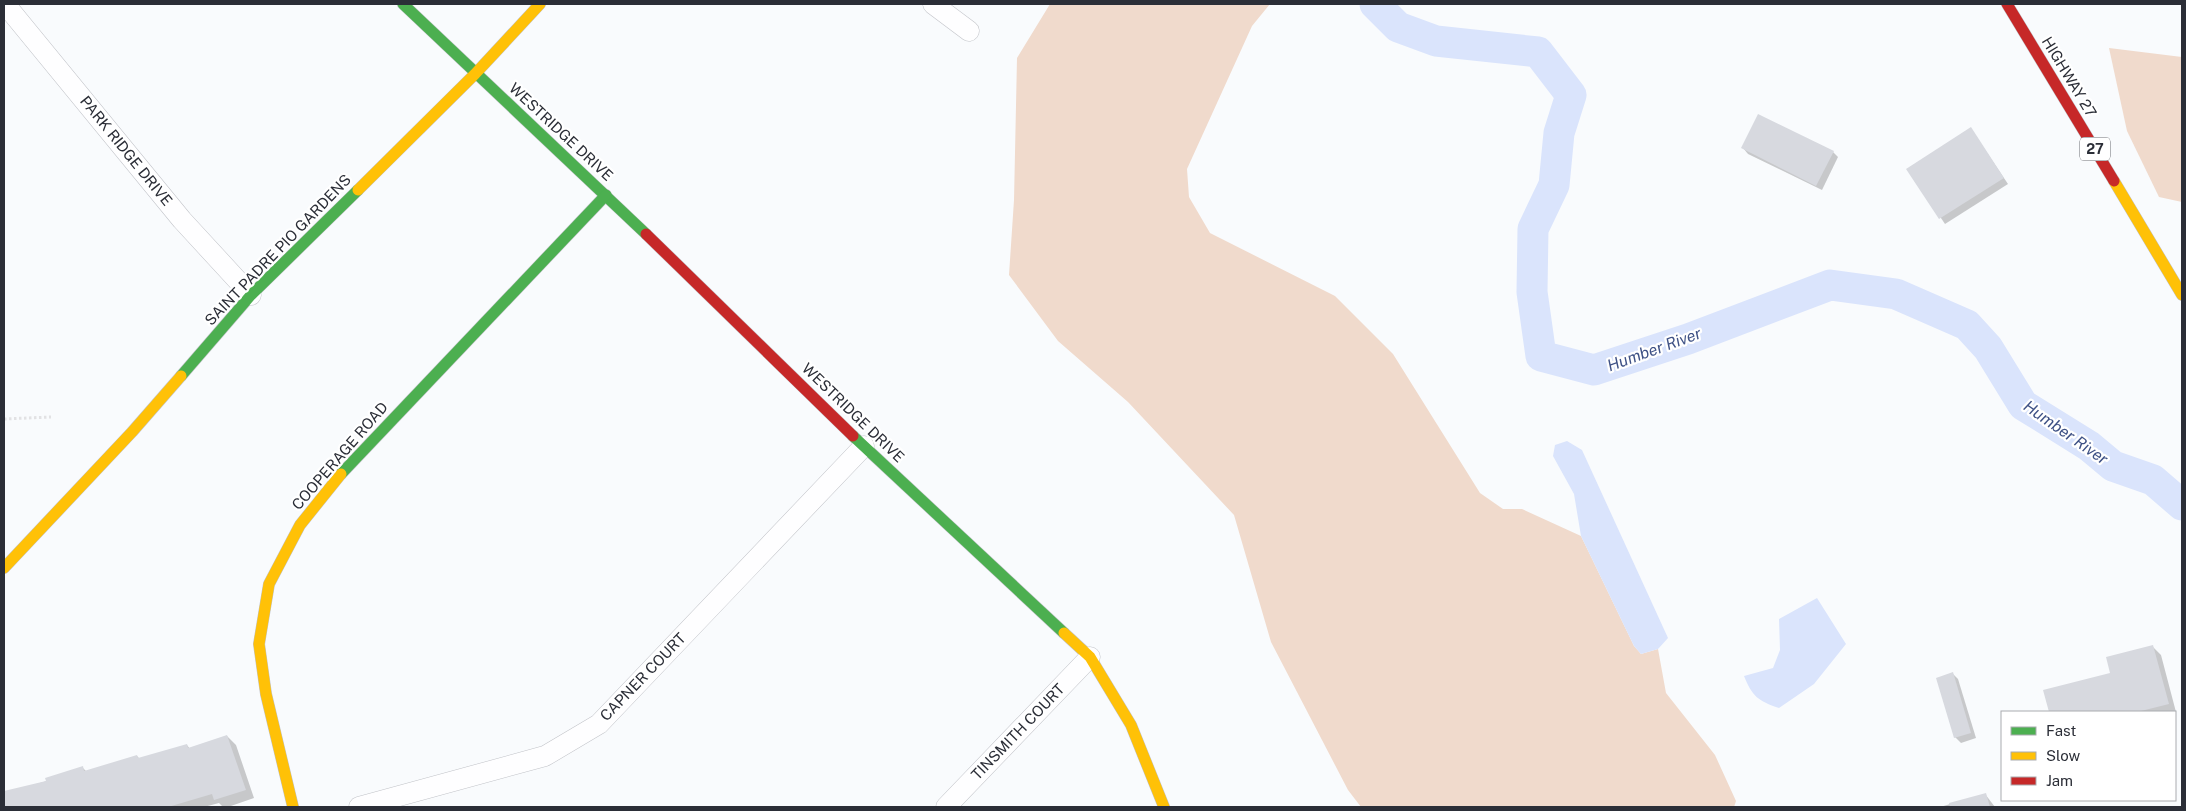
<svg xmlns="http://www.w3.org/2000/svg" width="2186" height="811" font-family="'Public Sans',sans-serif">
<style>
.forest{fill:#f0dacc}
.water{fill:#dae4fc}
.shadow{fill:#0003}
.lines{fill:none;stroke-linecap:round;stroke-linejoin:round}
.river{stroke:#dae4fc;stroke-width:31}
.building{fill:#d7d9df}
.street-casing{stroke:#c1c3c8;stroke-width:21}
.fast-casing{stroke:#c1c3c8;stroke-width:12}
.slow-casing{stroke:#c1c3c8;stroke-width:12}
.jam-casing{stroke:#c1c3c8;stroke-width:12}
.path{stroke:#e2e2e4;stroke-width:3;stroke-dasharray:2.5 2.5;stroke-linecap:butt}
.street{stroke:#fefeff;stroke-width:20}
.fast{stroke:#4caf50;stroke-width:11}
.slow{stroke:#ffc107;stroke-width:11}
.jam{stroke:#c62828;stroke-width:11}
.labels{text-anchor:middle;stroke-width:4.5;stroke-linejoin:round;paint-order:stroke}
.shield{fill:#fff;stroke:#6b6d73;stroke-width:1}
.shield-label{font-size:14px;font-weight:bold;fill:#2b2e37}
.street-label{font-size:15px;fill:#2b2e37;stroke:#fff}
.water-label{font-size:16px;font-style:italic;fill:#3e5185;stroke:#fff}
</style>
<rect width="100%" height="100%" fill="#f9fbfd"/>
<g class="forest">
<polygon points="1050,4 1270,4 1252,26 1187,169 1189,197 1210,233 1335,296 1393,354 1480,493 1503,509 1522,509 1581,536 1634,646 1641,654 1658,649 1666,693 1715,755 1736,801 1734,807 1361,807 1348,790 1271,642 1234,515 1128,402 1058,341 1009,275 1014,200 1017,58"/>
<polygon points="2109,48 2182,57 2182,202 2159,197 2127,131"/>
</g>
<g class="water">
<polygon points="1567,441 1582,450 1668,638 1658,649 1641,654 1634,646 1581,536 1574,494 1553,456 1555,445"/>
<path d="M1817,598l29,46 -32,40 -35,24c-21,-7 -27,-12 -35,-32l29,-8 7,-18 -1,-31z"/>
</g>
<g class="shadow">
<polygon points="1971,129 2008,184 1945,224 1908,169"/>
<polygon points="1743,148 1833,152 1838,157 1822,190 1748,154"/>
<polygon points="2152,646 2161,655 2176,712 2050,712 2045,691 2112,674"/>
<polygon points="1953,674 1958,679 1976,738 1961,743 1955,737"/>
<polygon points="227,736 236,745 254,798 228,807 223,807 219,803 204,807 4,807 4,793 47,781 82,767 87,772 137,756 140,759 187,745 190,749"/>
<polygon points="1985,794 1995,807 1940,807"/>
</g>
<g class="lines">
<polyline class="river" points="1375,4 1398,27 1436,41 1538,52 1571,95 1559,133 1554,185 1533,229 1532,292 1541,356 1594,370 1688,339 1830,285 1896,294 1967,325 1988,348 2023,405 2089,446 2113,466 2153,480 2182,505"/>
</g>
<g class="building">
<polygon points="1758,114 1834,151 1816,186 1741,148"/>
<polygon points="1971,127 2004,178 1939,219 1906,169"/>
<polygon points="2153,645 2169,704 2137,712 2049,712 2043,690 2110,673 2106,657"/>
<polygon points="1953,672 1971,733 1954,738 1936,678"/>
<polygon points="227,735 246,790 214,800 212,794 168,807 4,807 4,791 46,781 45,778 83,766 84,771 137,755 138,758 187,744 188,748"/>
<polygon points="1986,793 1990,807 1950,807 1949,803"/>
</g>
<g class="lines">
<defs>
<g id="street">
<polyline points="5,4 182,220 251,295"/>
<polyline points="933,4 969,31"/>
<polyline points="359,807 545,756 599,724 864,446"/>
<polyline points="946,807 1090,657"/>
</g>
<g id="fast">
<polyline points="403,4 646,234"/>
<polyline points="181,376 251,295 358,190"/>
<polyline points="853,436 1064,633"/>
<polyline points="341,474 606,195"/>
</g>
<g id="slow">
<polyline points="2114,181 2182,295"/>
<polyline points="358,190 475,74 540,4"/>
<polyline points="4,568 132,432 181,376"/>
<polyline points="1064,633 1090,657 1131,725 1164,807"/>
<polyline points="293,807 266,694 259,644 269,584 300,525 341,474"/>
</g>
<g id="jam">
<polyline points="2007,4 2114,181"/>
<polyline points="646,234 853,436"/>
</g>
</defs>
<use href="#street" class="street-casing"/>
<use href="#fast" class="fast-casing"/>
<use href="#slow" class="slow-casing"/>
<use href="#jam" class="jam-casing"/>
<polyline class="path" points="4,419 51,417"/>
<use href="#street" class="street"/>
<use href="#fast" class="fast"/>
<use href="#slow" class="slow"/>
<use href="#jam" class="jam"/>
</g>
<g class="labels">
<rect class="shield" x="2080" y="137.5" width="30" height="23" rx="4"/>
<g class="shield-label">
<text x="2095" y="154">27</text>
</g>
<g class="street-label">
<text transform="translate(2069 77) rotate(59)" y="5">HIGHWAY 27</text>
<text transform="translate(561 132) rotate(43)" y="5">WESTRIDGE DRIVE</text>
<text transform="translate(126 151) rotate(51)" y="5">PARK RIDGE DRIVE</text>
<text transform="translate(278 250) rotate(-46)" y="5">SAINT PADRE PIO GARDENS</text>
<text transform="translate(853 413) rotate(44)" y="5">WESTRIDGE DRIVE</text>
<text transform="translate(340 456) rotate(-49)" y="5">COOPERAGE ROAD</text>
<text transform="translate(643 677) rotate(-46)" y="5">CAPNER COURT</text>
<text transform="translate(1018 732) rotate(-46)" y="5">TINSMITH COURT</text>
</g>
<g class="water-label">
<text transform="translate(1654 349) rotate(-20)" y="6">Humber River</text>
<text transform="translate(2066 432) rotate(35)" y="6">Humber River</text>
</g>
</g>
<rect width="2186" height="811" fill="none" stroke="#2b2e37" stroke-width="10"/>
<rect x="2001" y="711" width="175" height="90" fill="#ffffff" stroke="#aaabaf"/>
<rect x="2011" y="727" width="25" height="8" fill="#4caf50" stroke="#aaabaf"/>
<text x="2046" y="736" font-size="15" fill="#2b2e37">Fast</text>
<rect x="2011" y="752" width="25" height="8" fill="#ffc107" stroke="#aaabaf"/>
<text x="2046" y="761" font-size="15" fill="#2b2e37">Slow</text>
<rect x="2011" y="777" width="25" height="8" fill="#c62828" stroke="#aaabaf"/>
<text x="2046" y="786" font-size="15" fill="#2b2e37">Jam</text>
</svg>
